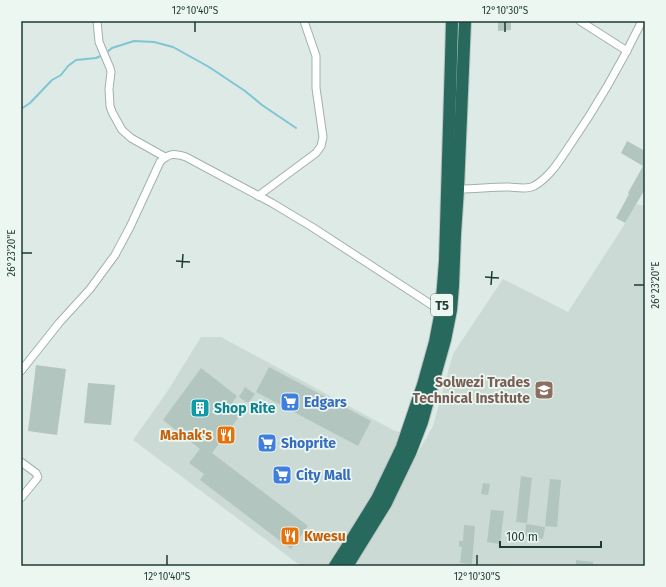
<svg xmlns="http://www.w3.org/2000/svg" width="666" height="587" font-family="'Fira Sans',sans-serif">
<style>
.built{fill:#cbdad4}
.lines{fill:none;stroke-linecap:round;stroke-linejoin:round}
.stream{stroke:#80c5d5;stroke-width:2}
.building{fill:#b2c5be}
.street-casing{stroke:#a0b2ac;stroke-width:9}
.highway-casing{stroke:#bcc4c2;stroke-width:14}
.street{stroke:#fff;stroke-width:7}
.highway{stroke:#28695d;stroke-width:12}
.ticks{fill:none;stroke:#1e3b34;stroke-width:1.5}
.labels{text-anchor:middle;stroke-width:3.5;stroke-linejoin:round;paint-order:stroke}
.shield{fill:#edf7f2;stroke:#5c736d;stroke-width:1}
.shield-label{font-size:13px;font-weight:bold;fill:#1e3b34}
.education-label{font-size:14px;font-weight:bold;fill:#785e54;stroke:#edf7f2;text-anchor:end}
.shop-label{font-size:14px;font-weight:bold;fill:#366cbe;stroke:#edf7f2;text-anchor:start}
.culture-label{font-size:14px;font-weight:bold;fill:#0d838f;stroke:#edf7f2;text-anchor:start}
.food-label{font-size:14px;font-weight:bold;fill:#c56008;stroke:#edf7f2;text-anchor:end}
.neatline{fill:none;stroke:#1e3b34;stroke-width:1.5}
.ticks-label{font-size:10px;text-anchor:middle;fill:#1e3b34}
</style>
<rect width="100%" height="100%" fill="#ddeae5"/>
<g class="built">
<polygon points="636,204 645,206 645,566 354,566 433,426 453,354 503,279 568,312 623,227"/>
<polygon points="201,337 221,337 393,430 406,434 367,509 330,566 301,566 133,440 167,392"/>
</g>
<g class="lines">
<polyline class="stream" points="21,109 30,103 52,80 61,75 68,66 76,60 96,58 105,54 112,48 134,41 154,42 173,47 209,67 245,91 262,105 296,128"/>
</g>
<g class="building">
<polygon points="498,21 511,21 511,30 498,31"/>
<polygon points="627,141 645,151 645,189 625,223 616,218 629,194 628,193 643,166 621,153"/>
<polygon points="36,365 66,369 57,435 28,431"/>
<polygon points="269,367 371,421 358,446 256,392"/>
<polygon points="201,368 237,396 230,406 241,414 212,453 308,526 291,549 200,480 204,474 189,463 200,449 163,420"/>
<polygon points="88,383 115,385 111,425 84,423"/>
<polygon points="245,387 255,394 249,402 246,402 239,397"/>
<polygon points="521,476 532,478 527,523 516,522"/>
<polygon points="550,479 561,480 557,527 545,526"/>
<polygon points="483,483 490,484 488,495 481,494"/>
<polygon points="491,510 504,511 500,544 487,542"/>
<polygon points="526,524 545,527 543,539 525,536"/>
<polygon points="464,525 475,526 472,564 460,563 462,547 459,546 459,541 463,541"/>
<polygon points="576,560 593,562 593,566 576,566"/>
</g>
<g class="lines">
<defs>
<g id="street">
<polyline points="97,21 99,42 110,68 111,72 109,89 110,106 112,112 122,130 131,138 165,157"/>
<polyline points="580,21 627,51"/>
<path d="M458,189c17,0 33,-2 49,-2 9,0 19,3 27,-1 16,-9 26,-26 36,-41 27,-39 51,-81 72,-124"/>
<polyline points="258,196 316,153 321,146 323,137 316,88 316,56 304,21"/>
<path d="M21,371l38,-48 31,-34 25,-34 15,-28 30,-65c9,-9 14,-9 26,-5l86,46 40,24 129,84"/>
<polyline points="21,462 36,473 38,477 35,481 21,498"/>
</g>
<g id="highway">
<polyline points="335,566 351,541 377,499 402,447 423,385 435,342 441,311 445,261 451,59 452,21"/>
<polyline points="347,566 386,503 410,453 422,422 445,340 451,310 453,286 455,234 458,189 465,21"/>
</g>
</defs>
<use href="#street" class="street-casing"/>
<use href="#highway" class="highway-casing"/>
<use href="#street" class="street"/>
<use href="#highway" class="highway"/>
</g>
<path class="ticks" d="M195,32v-10M505,32v-10M22,253h10M176,261l14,1M182,268l1,-14M485,277l14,1M491,285l1,-14M634,285h10M167,565v-10M477,565v-10"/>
<defs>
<symbol id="university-square" viewBox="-11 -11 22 22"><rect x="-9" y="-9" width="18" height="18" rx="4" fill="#8d6e63" stroke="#edf7f2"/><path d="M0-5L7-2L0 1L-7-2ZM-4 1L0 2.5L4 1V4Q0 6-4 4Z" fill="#fff"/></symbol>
<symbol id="supermarket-square" viewBox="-11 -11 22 22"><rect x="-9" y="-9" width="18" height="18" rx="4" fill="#3f7fe0" stroke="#edf7f2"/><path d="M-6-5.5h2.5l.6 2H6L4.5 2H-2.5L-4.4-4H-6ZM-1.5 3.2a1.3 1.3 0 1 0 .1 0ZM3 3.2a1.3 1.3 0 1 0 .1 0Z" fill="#fff"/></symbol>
<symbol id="building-square" viewBox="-11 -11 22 22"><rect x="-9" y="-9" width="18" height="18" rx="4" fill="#0f9aa8" stroke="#edf7f2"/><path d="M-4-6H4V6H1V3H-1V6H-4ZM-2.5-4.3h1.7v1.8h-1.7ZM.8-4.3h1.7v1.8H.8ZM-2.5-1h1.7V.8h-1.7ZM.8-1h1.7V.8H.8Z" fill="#fff"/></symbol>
<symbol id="restaurant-square" viewBox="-11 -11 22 22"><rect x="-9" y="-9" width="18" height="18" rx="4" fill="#e8710a" stroke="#edf7f2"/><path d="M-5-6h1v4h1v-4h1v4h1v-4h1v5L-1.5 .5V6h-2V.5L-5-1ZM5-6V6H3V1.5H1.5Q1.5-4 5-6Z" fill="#fff"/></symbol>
</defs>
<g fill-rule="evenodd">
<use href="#university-square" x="533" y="379" width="22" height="22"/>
<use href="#supermarket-square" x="279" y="391" width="22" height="22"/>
<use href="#building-square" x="189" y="397" width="22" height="22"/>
<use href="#restaurant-square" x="215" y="424" width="22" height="22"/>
<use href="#supermarket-square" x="256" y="432" width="22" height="22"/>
<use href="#supermarket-square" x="271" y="464" width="22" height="22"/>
<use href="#restaurant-square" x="279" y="525" width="22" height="22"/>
</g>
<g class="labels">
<rect class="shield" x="431" y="294" width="22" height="22" rx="3"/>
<g class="shield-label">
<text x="442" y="310">T5</text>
</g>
<g class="education-label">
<text x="530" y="387">Solwezi Trades<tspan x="530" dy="16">Technical Institute</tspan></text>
</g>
<g class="shop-label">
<text x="304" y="407">Edgars</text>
<text x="281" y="448">Shoprite</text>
<text x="296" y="480">City Mall</text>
</g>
<g class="culture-label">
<text x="214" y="413">Shop Rite</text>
</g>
<g class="food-label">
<text x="212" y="440">Mahak's</text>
<text x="304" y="541" text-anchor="start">Kwesu</text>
</g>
</g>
<rect width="666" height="587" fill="none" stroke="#edf7f2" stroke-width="44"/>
<path d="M500 541v6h101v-6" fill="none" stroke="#1e3b34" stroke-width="2"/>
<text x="506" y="541" font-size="12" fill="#1e3b34" stroke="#edf7f2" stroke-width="3" paint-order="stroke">100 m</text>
<rect x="22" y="22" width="622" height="543" class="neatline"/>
<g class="ticks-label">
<text x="195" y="14">12°10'40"S</text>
<text x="505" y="14">12°10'30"S</text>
<text transform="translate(11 253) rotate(-90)" y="4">26°23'20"E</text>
<text transform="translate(655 285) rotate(-90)" y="4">26°23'20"E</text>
<text x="167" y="580">12°10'40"S</text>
<text x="477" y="580">12°10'30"S</text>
</g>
</svg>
